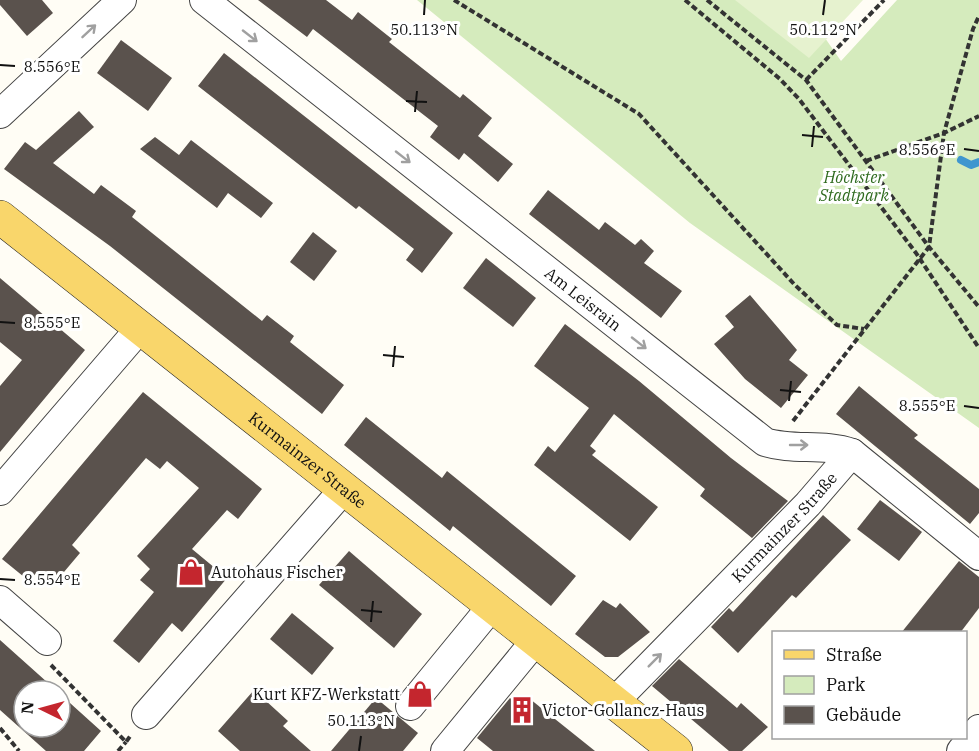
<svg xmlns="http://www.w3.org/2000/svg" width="979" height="751" font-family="'IBM Plex Serif',serif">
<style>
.green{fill:#d5ebbd}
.pitch{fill:#e6f2cf}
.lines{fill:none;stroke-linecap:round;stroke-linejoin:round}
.stream{stroke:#3f96cf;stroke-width:8}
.building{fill:#5a524d}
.minor-casing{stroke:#444;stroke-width:30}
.major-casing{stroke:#222;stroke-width:34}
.path{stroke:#333;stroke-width:4;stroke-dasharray:6 3;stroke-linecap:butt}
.minor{stroke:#fff;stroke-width:28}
.major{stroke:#f9d66b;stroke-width:33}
.oneway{stroke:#a0a0a0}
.ticks{fill:none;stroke:#111;stroke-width:2}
.labels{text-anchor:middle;stroke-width:6;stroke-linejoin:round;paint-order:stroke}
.park-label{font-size:16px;font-style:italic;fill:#2f6b1f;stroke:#fff}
.street-label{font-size:16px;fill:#111;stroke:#fff}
.poi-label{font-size:16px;fill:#111;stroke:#fff;text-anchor:start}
.ticks-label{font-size:15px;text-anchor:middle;fill:#111;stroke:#fff;stroke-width:6;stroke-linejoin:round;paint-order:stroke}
</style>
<rect width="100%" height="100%" fill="#fffdf5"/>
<polygon class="green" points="417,0 774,0 825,38 841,61 897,0 979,0 979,428 690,223"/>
<polygon class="pitch" points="735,0 863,0 809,58"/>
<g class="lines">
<polyline class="stream" points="961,160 971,165 979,162"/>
</g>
<g class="building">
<polygon points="0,0 42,0 53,13 27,36 0,5"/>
<polygon points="258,0 326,0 352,20 358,12 392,39 389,42 460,98 463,94 492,118 478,136 513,164 498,182 464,153 459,160 430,137 438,126 313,29 307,37"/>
<polygon points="121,40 172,78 148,111 97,73"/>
<polygon points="224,53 453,233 422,273 406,260 414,249 359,206 356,209 198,86"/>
<polygon points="79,111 94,127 53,163 94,194 101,185 136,211 132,217 262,321 267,315 294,336 290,342 344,385 322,414 110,246 4,169 25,142 36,150"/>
<polygon points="155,137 179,155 191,140 273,203 261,218 228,193 217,208 140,149"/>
<polygon points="548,190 599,230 605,222 635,245 641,239 654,251 644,263 682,291 661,318 529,214"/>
<polygon points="313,232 337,251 314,281 290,262"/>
<polygon points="486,258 536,298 513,327 463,288"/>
<polygon points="0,278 85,350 0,452 0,386 22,360 0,342"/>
<polygon points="750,295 797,350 789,360 808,375 781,408 745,379 714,344 734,327 725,316"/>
<polygon points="565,324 639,381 731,458 788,501 752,538 700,496 705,489 614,414 590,446 596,451 592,455 658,507 630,541 534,465 548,446 555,452 589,408 534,366"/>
<polygon points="859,386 918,435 914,438 979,489 979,513 970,524 836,414"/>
<polygon points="143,392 262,489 238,519 227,510 192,549 227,578 182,632 172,623 139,663 113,641 154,592 140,580 150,569 137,556 199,488 167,461 160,469 146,458 72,545 80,553 53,585 37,572 29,581 2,559"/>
<polygon points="366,417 442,478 447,471 576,576 551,606 453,526 450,531 344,445"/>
<polygon points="880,500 922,532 899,561 857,529"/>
<polygon points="823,515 851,540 796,598 792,595 738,653 711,627 729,608 733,612"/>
<polygon points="349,551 422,614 394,648 319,585"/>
<polygon points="959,561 979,577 979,608 960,633 901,633"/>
<polygon points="603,600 616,608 620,603 650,632 618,657 605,657 575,634"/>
<polygon points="292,613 334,648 312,675 270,639"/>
<polygon points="0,640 57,691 24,691 24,727 60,727 60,694 101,731 84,751 46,751 0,710"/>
<polygon points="679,659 737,708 741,703 768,727 742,751 729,751 652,686"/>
<polygon points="254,690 288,721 283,726 311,751 240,751 218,731"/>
<polygon points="525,695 595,751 493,751 477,738 510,698 517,704"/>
<polygon points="376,698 418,733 403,751 331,751"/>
</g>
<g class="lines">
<defs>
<g id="minor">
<path id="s1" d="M204,0l561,442c28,9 58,1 87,11l127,103"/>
<polyline points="0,114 122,0"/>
<polyline points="0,491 141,327"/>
<polyline points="0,600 47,641"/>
<path id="s2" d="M614,702l194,-198 44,-51"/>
<polyline points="410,706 492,606"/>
<polyline points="146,715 344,489"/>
<polyline points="445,751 536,640"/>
<polyline points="961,751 979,729"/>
</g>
<g id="major">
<path id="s3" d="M0,217l676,534"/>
</g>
</defs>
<use href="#minor" class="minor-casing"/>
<use href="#major" class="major-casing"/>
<g class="path">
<polyline points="454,0 639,114 794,284 837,325 864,329"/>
<polyline points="685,0 780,79 799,99 916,253 979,348"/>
<polyline points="707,0 806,80 929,247 979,307"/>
<polyline points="806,80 884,0"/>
<polyline points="866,161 944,133 979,116"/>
<polyline points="793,421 929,247 944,133 973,29 979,16"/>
<polyline points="51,665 126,742 131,735"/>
<polyline points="0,728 19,751"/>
<polyline points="118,751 126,742"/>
</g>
<use href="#minor" class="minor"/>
<use href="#major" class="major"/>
</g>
<defs><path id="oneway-shaft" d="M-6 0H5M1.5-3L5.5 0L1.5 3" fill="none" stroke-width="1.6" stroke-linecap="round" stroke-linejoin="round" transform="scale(1.5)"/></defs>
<g class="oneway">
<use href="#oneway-shaft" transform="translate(89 31) rotate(-43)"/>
<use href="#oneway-shaft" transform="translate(250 36) rotate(38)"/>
<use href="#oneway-shaft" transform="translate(403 157) rotate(38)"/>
<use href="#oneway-shaft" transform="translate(639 343) rotate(38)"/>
<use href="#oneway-shaft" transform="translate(799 445)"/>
<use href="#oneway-shaft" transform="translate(655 660) rotate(-45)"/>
</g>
<path class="ticks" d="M424,15l1,-15M823,15l2,-15M0,65l15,1M406,101l21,1M415,112l2,-21M802,135l21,2M812,147l2,-21M964,149l15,2M0,322l15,1M383,355l21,2M393,367l2,-21M780,390l21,2M789,401l2,-20M964,406l15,2M0,579l15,1M361,610l21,2M371,622l2,-21M359,751l2,-15"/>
<defs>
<symbol id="shop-bare" viewBox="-9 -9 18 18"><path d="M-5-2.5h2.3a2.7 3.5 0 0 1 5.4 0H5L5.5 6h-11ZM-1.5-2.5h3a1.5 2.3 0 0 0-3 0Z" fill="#c4262e" stroke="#fff" stroke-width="2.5" paint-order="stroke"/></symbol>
<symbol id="building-bare" viewBox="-9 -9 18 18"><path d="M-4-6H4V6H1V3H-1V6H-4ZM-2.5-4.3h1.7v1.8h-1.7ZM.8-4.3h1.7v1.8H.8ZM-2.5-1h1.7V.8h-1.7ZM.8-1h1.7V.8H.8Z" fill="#c4262e" stroke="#fff" stroke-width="2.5" paint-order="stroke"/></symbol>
</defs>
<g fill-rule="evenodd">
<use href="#shop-bare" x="172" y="553" width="38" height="38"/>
<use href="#shop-bare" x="401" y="675" width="38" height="38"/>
<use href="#building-bare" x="503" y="691" width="38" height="38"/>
</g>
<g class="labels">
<g class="park-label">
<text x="854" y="183">Höchster<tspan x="854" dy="18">Stadtpark</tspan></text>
</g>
<g class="street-label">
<text dy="6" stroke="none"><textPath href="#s1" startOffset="483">Am Leisrain</textPath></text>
<text dy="6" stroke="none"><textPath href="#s3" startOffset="392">Kurmainzer Straße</textPath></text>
<text dy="6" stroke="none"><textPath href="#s2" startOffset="244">Kurmainzer Straße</textPath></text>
</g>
<g class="poi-label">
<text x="211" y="578">Autohaus Fischer</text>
<text x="400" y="700" text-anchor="end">Kurt KFZ-Werkstatt</text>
<text x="542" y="716">Victor-Gollancz-Haus</text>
</g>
</g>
<g class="ticks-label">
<text x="424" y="35">50.113°N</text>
<text x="823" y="35">50.112°N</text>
<text x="52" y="72">8.556°E</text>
<text x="927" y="155">8.556°E</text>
<text x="52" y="328">8.555°E</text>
<text x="927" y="411">8.555°E</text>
<text x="52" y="585">8.554°E</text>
<text x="361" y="726">50.113°N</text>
</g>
<rect x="772" y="631" width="195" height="108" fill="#ffffff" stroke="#a0a0a0" stroke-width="1.5"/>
<rect x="784" y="650" width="30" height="9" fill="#f9d66b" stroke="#a0a0a0" stroke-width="1.5"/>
<text x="826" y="661" font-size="18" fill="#111111">Straße</text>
<rect x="784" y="676" width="30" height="18" fill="#d5ebbd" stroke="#a0a0a0" stroke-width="1.5"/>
<text x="826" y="691" font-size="18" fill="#111111">Park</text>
<rect x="784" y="706" width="30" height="18" fill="#5a524d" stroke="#a0a0a0" stroke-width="1.5"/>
<text x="826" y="721" font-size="18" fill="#111111">Gebäude</text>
<g transform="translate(42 709) rotate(275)"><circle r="28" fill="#ffffff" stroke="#a0a0a0" stroke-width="1.5"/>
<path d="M0-4.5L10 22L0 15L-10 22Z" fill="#c4262e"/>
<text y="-9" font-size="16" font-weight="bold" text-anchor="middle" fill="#111111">N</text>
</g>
</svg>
